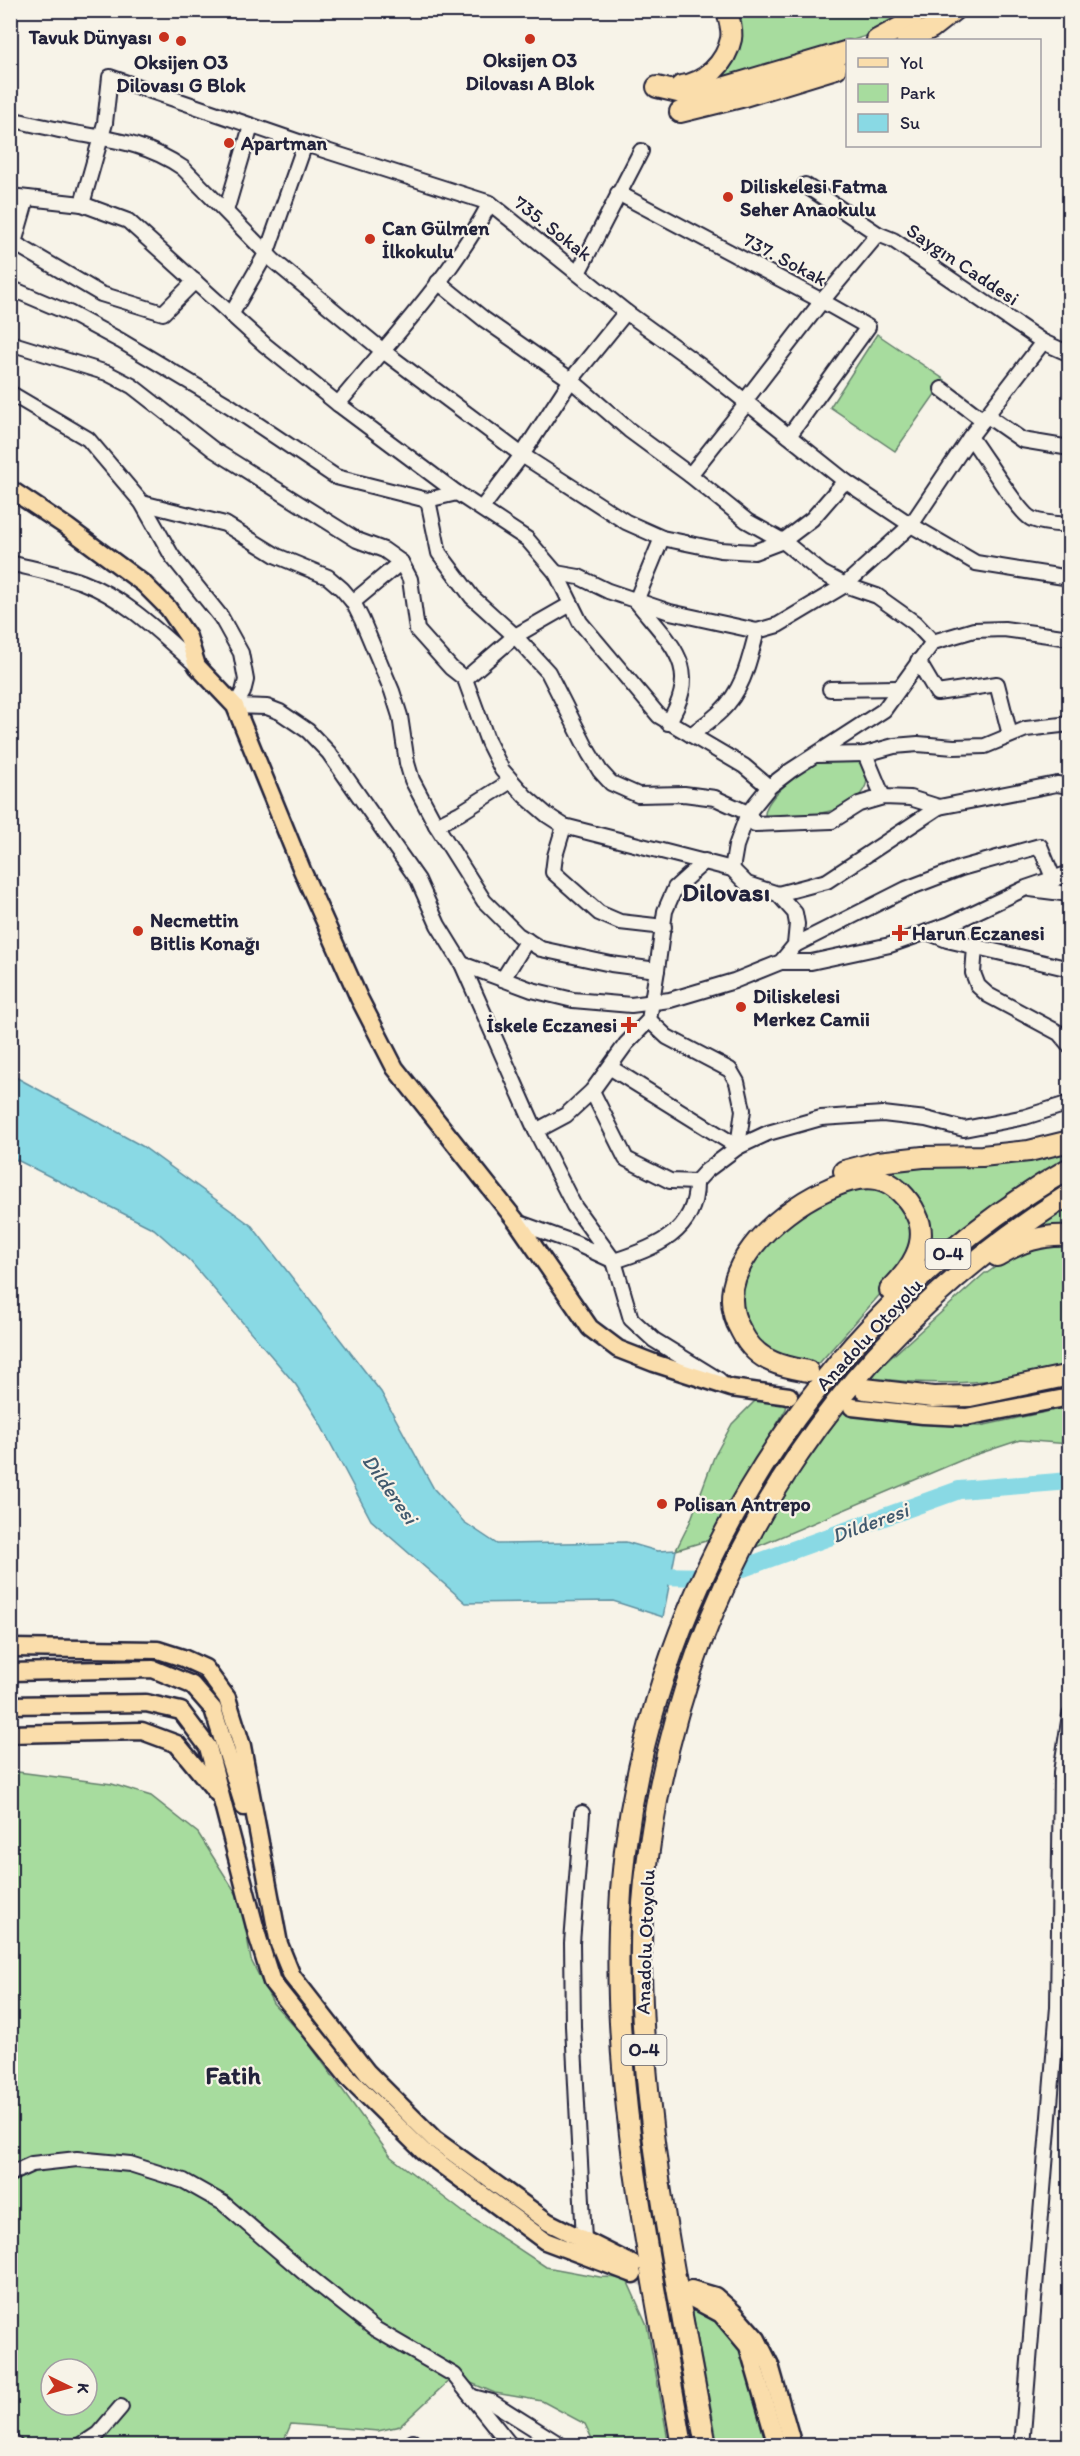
<svg xmlns="http://www.w3.org/2000/svg" width="1080" height="2456" font-family="Itim,sans-serif">
<style>
.green{fill:#a7dc9e;stroke:#647f6c;stroke-width:1.5;fill-rule:evenodd}
.water{fill:#89d9e4;stroke:#6090a0;stroke-width:1.5}
.lines{fill:none;stroke-linecap:round;stroke-linejoin:round}
.river{stroke:#89d9e4;stroke-width:18}
.major-tunnel{stroke:#ccc9c5;stroke-width:16;stroke-dasharray:16 8;stroke-linecap:butt}
.minor-casing{stroke:#22223b;stroke-width:18}
.major-casing{stroke:#22223b;stroke-width:21}
.highway-casing{stroke:#22223b;stroke-width:24}
.minor{stroke:#f7f3e8;stroke-width:14}
.major{stroke:#faddab;stroke-width:16}
.highway{stroke:#faddab;stroke-width:20}
.poi-dot{fill:#c8321e;stroke:#f7f3e8;stroke-width:2}
.labels{text-anchor:middle;stroke-width:4.5;stroke-linejoin:round;paint-order:stroke}
.shield{fill:#f7f3e8;stroke:#62616f;stroke-width:1.5}
.shield-label{font-size:18px;font-weight:bold;fill:#22223b}
.poi-label{font-size:20px;font-weight:bold;fill:#22223b;stroke:#f7f3e8;text-anchor:start}
.street-label{font-size:20px;fill:#22223b;stroke:#f7f3e8}
.water-label{font-size:21px;font-style:italic;fill:#41596e;stroke:#f7f3e8}
.district-label{font-size:26px;font-weight:bold;fill:#22223b;stroke:#f7f3e8}
</style>
<rect width="100%" height="100%" fill="#f7f3e8"/>
<filter id="ink" filterUnits="userSpaceOnUse"><feTurbulence type="fractalNoise" baseFrequency=".0167" numOctaves="2"/><feDisplacementMap in="SourceGraphic" scale="12" xChannelSelector="R" yChannelSelector="G"/><feConvolveMatrix kernelMatrix="1 2 1 2 8 2 1 2 1" color-interpolation-filters="sRGB"/></filter>
<g filter="url(#ink)">
<g class="green">
<path d="M737,11h170l-19,15 -19,9 -145,46 -4,-4c18,-19 22,-41 17,-66z"/>
<polygon points="877,334 945,380 895,451 830,407"/>
<path d="M822,759l38,2 8,7c-1,6 0,14 -3,19 -13,29 -69,29 -96,33l-4,-5c0,-19 41,-48 57,-56z"/>
<polygon points="1069,1148 1069,1156 1005,1196 961,1228 922,1263 927,1244 878,1169"/>
<path d="M866,1184l29,11 17,31v21l-14,27 -84,95c-25,-9 -59,-21 -71,-47 -3,-6 -1,-15 -1,-22 2,-57 70,-107 124,-111z"/>
<polygon points="1069,1205 1069,1227 1035,1229"/>
<path d="M1069,1242v123c-67,19 -128,22 -196,13l3,-7 109,-98h2l34,-24z"/>
<polygon points="788,1397 786,1409 709,1540 676,1550 690,1522 714,1457 732,1424 756,1400"/>
<polygon points="1069,1407 1069,1444 1020,1440 969,1457 754,1548 792,1483 843,1411 936,1425 980,1426"/>
<path d="M10,1771l102,13 39,12 47,37 43,68 10,59 22,43 32,35 86,119 72,55 83,55 54,10 26,1 21,47 22,120h-74l-10,-21 -43,-23 -47,-8 -41,-17 -54,50 -22,5 -87,-7 -9,21h-271zM51,2369h36v36h-36z"/>
<polygon points="691,2304 713,2316 742,2350 770,2445 718,2445"/>
</g>
<polygon class="water" points="10,1074 142,1146 252,1226 381,1392 434,1489 464,1522 497,1544 626,1542 657,1551 676,1550 663,1617 613,1601 466,1603 371,1520 317,1418 296,1385 190,1261 154,1229 11,1157"/>
<g class="lines">
<polyline class="river" points="646,1576 718,1577 959,1490 1070,1481"/>
<g class="major-tunnel">
<polyline points="789,1396 847,1406"/>
<polyline points="636,2275 688,2297"/>
</g>
<defs>
<g id="minor">
<path d="M10,119c22,5 43,10 64,14 40,7 75,11 109,35l91,93 109,90 139,104 104,67 36,16 58,12 34,2 29,-11 39,32 23,12 32,11 38,27 18,19 -49,68 -94,61 -21,16 -21,26 -12,33 -4,23"/>
<polyline points="805,185 878,234 893,240 1043,342 1070,354"/>
<polyline points="618,193 822,301 868,327 789,436"/>
<polyline points="10,196 82,204 128,221 265,345 338,404 457,493 527,539 556,573 580,622 659,716 744,766 769,787"/>
<polyline points="27,198 14,243 101,294 163,313 195,281"/>
<polyline points="82,204 105,123 110,77 305,144 490,203 626,312 706,370 845,481 911,525 976,563 1070,578"/>
<polyline points="226,211 251,126"/>
<polyline points="578,273 641,151"/>
<polyline points="438,282 485,320 571,380 629,430 690,475"/>
<polyline points="10,288 69,313 121,341 230,406 336,477 427,500 457,493"/>
<polyline points="231,315 267,252 305,144"/>
<polyline points="10,343 107,373 132,386 214,450 357,540 384,550 401,562 410,579 417,630 451,668 465,679"/>
<polyline points="942,389 983,420"/>
<polyline points="10,393 88,439 142,503 172,556 221,617 241,653 246,680 243,692 235,706"/>
<polyline points="744,402 822,301 878,234"/>
<polyline points="747,403 690,475 747,521 783,541 812,519 845,481"/>
<path d="M338,404c53,-64 113,-127 152,-201"/>
<polyline points="986,415 1022,440 1070,448"/>
<path d="M970,437c12,15 49,77 62,82 12,5 25,5 38,6"/>
<polyline points="428,500 439,553 472,597 515,636 548,672 589,753 600,771 611,783 638,795 684,794 715,798 748,813 755,824 832,821 859,804 883,797 910,798 939,807"/>
<polyline points="142,503 225,524 277,556 328,577 342,589 353,602 362,620 392,691 400,716 407,763 412,780 436,825 484,901 518,935 541,949 611,964 657,970 665,911 675,888 705,861"/>
<polyline points="482,508 522,455 571,380 626,312"/>
<path d="M662,538l-26,63c35,44 67,66 32,122"/>
<path d="M10,563c24,6 49,11 72,19 45,17 80,53 115,84"/>
<polyline points="556,573 579,577 608,591 670,612 757,631 778,625 845,585 911,525 970,437 1043,342"/>
<polyline points="353,602 401,562"/>
<polyline points="933,642 974,630 1004,629 1070,638"/>
<polyline points="918,661 937,693 997,684 1010,735"/>
<polyline points="830,689 899,688"/>
<polyline points="235,706 267,707 280,712 308,731 329,753 418,880 438,925 462,964 536,1131 574,1206 614,1261 575,1243 517,1222"/>
<path d="M691,735c10,-8 21,-15 30,-24 23,-22 28,-51 36,-80"/>
<polyline points="865,754 883,797"/>
<polyline points="817,755 865,754 894,746 918,744 954,747 985,746 1026,729 1070,724"/>
<polyline points="436,825 460,813 511,781"/>
<polyline points="564,826 555,856 553,872 599,913 620,922 664,927"/>
<polyline points="1030,889 1070,894"/>
<polyline points="778,894 827,881 939,807 1057,784 1070,786"/>
<polyline points="927,932 947,940 1070,969"/>
<polyline points="795,945 906,889 961,868 1040,846 1054,880"/>
<polyline points="975,947 973,973 978,986 988,995 1059,1033 1070,1046"/>
<polyline points="781,962 811,962 890,945 950,924 1026,888 1070,873"/>
<polyline points="462,964 532,990 573,1000 631,1005 670,1000 734,981 781,962 795,945 797,924 795,913 778,894 747,884 732,869 564,826 547,815 525,796 502,770 488,742 465,679 515,636 571,604"/>
<polyline points="503,979 527,940"/>
<polyline points="649,1020 667,1037 730,1070 737,1082 743,1110 738,1147"/>
<polyline points="611,1068 738,1147"/>
<polyline points="592,1091 626,1159 670,1181 696,1182 706,1171 738,1147 768,1133 821,1118 883,1114 926,1119 964,1129 1025,1117 1070,1103"/>
<polyline points="536,1131 566,1115 592,1091 626,1044 649,1020 657,970"/>
<path d="M696,1182c1,50 -41,66 -82,79l17,58 23,21 65,40"/>
<polyline points="582,1813 572,1943 573,2026 584,2240"/>
<polyline points="10,2174 32,2164 77,2159 130,2164 184,2181 223,2203 302,2271 375,2329 454,2375 511,2446"/>
<polyline points="473,2397 492,2402 562,2446"/>
<polyline points="10,2440 16,2446"/>
<polyline points="413,2442 414,2446"/>
<polyline points="80,2446 98,2434 121,2407"/>
<polyline points="1022,2446 1058,2007 1061,1772 1070,1715"/>
</g>
<g id="major">
<polyline points="10,489 67,527 144,584 168,608 188,637 197,666 235,706 302,870 359,998 395,1068 517,1222 590,1328 618,1349 654,1363 731,1388 789,1396"/>
<polyline points="852,1407 923,1415 966,1417 1070,1397"/>
<polyline points="10,1648 158,1650 183,1658 205,1668 227,1698 242,1746 279,1944 292,1976 367,2072 434,2139 548,2222 634,2265"/>
<polyline points="10,1672 153,1669 192,1685 213,1709 244,1807"/>
<polyline points="10,1705 146,1703 181,1711 208,1747 258,1938 272,1982 348,2077 423,2151 545,2241 633,2274"/>
<polyline points="10,1734 142,1731 177,1744 218,1794"/>
<polyline points="691,2289 715,2296 733,2312 757,2339 770,2365 793,2446"/>
<polyline points="693,2299 721,2314 748,2346 777,2446"/>
</g>
<g id="highway">
<polyline points="877,40 901,27 919,10"/>
<polyline points="907,40 931,28 954,10"/>
<path d="M681,86c24,-2 45,-23 50,-47 2,-9 -2,-19 -4,-29"/>
<polyline points="657,87 682,93 719,89 848,51"/>
<polyline points="680,112 741,97 836,68"/>
<polyline points="844,1171 878,1162 923,1157 982,1156 1029,1151 1070,1141"/>
<path d="M997,1256c23,-14 45,-22 73,-20"/>
<path d="M808,1371c-11,-2 -24,-4 -35,-9 -15,-6 -25,-17 -32,-31 -34,-58 36,-118 83,-140 17,-8 34,-15 53,-12 17,3 32,20 39,35 15,29 -7,57 -26,76"/>
<polyline points="865,1389 933,1397 970,1396 1070,1375"/>
<path d="M682,2446c-29,-172 -69,-343 -63,-518 10,-306 184,-607 451,-760"/>
<path d="M706,2446c-29,-160 -64,-320 -65,-483 -1,-55 6,-108 16,-162 48,-255 193,-469 413,-607"/>
</g>
</defs>
<use href="#minor" class="minor-casing"/>
<use href="#major" class="major-casing"/>
<use href="#highway" class="highway-casing"/>
<use href="#minor" class="minor"/>
<use href="#major" class="major"/>
<use href="#highway" class="highway"/>
</g>
</g>
<g class="poi-dot">
<circle cx="164" cy="37" r="6"/>
<circle cx="530" cy="39" r="6"/>
<circle cx="181" cy="41" r="6"/>
<circle cx="229" cy="143" r="6"/>
<circle cx="728" cy="197" r="6"/>
<circle cx="370" cy="239" r="6"/>
<circle cx="138" cy="931" r="6"/>
<path d="M897 924h6v6h6v6h-6v6h-6v-6h-6v-6h6z"/>
<circle cx="741" cy="1007" r="6"/>
<path d="M626 1016h6v6h6v6h-6v6h-6v-6h-6v-6h6z"/>
<circle cx="662" cy="1504" r="6"/>
</g>
<g class="labels">
<g class="shield">
<rect x="925.5" y="1239" width="45" height="30" rx="4.5"/>
<rect x="621.5" y="2035" width="45" height="30" rx="4.5"/>
</g>
<g class="shield-label">
<text x="948" y="1260">O-4</text>
<text x="644" y="2056">O-4</text>
</g>
<g class="poi-label">
<text x="152" y="44" text-anchor="end">Tavuk Dünyası</text>
<text x="530" y="67" text-anchor="middle">Oksijen O3<tspan x="530" dy="23">Dilovası A Blok</tspan></text>
<text x="181" y="69" text-anchor="middle">Oksijen O3<tspan x="181" dy="23">Dilovası G Blok</tspan></text>
<text x="241" y="150">Apartman</text>
<text x="740" y="193">Diliskelesi Fatma<tspan x="740" dy="23">Seher Anaokulu</tspan></text>
<text x="382" y="235">Can Gülmen<tspan x="382" dy="23">İlkokulu</tspan></text>
<text x="150" y="927">Necmettin<tspan x="150" dy="23">Bitlis Konağı</tspan></text>
<text x="912" y="940">Harun Eczanesi</text>
<text x="753" y="1003">Diliskelesi<tspan x="753" dy="23">Merkez Camii</tspan></text>
<text x="617" y="1032" text-anchor="end">İskele Eczanesi</text>
<text x="674" y="1511">Polisan Antrepo</text>
</g>
<g class="street-label">
<text transform="translate(553 228) rotate(38)" y="7">735. Sokak</text>
<text transform="translate(785 259) rotate(28)" y="7">737. Sokak</text>
<text transform="translate(963 264) rotate(34)" y="7">Saygın Caddesi</text>
<text transform="translate(869 1334) rotate(-47)" y="7">Anadolu Otoyolu</text>
<text transform="translate(645 1942) rotate(-88)" y="7">Anadolu Otoyolu</text>
</g>
<g class="water-label">
<text transform="translate(390 1489) rotate(55)" y="7">Dilderesi</text>
<text transform="translate(870 1523) rotate(-20)" y="7">Dilderesi</text>
</g>
<g class="district-label">
<text x="726" y="901">Dilovası</text>
<text x="233" y="2084">Fatih</text>
</g>
</g>
<rect width="1080" height="2456" fill="none" stroke="#f7f3e8" stroke-width="36"/>
<rect x="18" y="18" width="1044" height="2420" fill="none" stroke="#22223b" stroke-width="2" filter="url(#ink)"/>
<rect x="846" y="39" width="195" height="108" fill="#f7f3e8" stroke="#a29fa3" stroke-width="1.5"/>
<rect x="858" y="58" width="30" height="9" fill="#faddab" stroke="#a29fa3" stroke-width="1.5"/>
<text x="900" y="69" font-size="18" fill="#22223b">Yol</text>
<rect x="858" y="84" width="30" height="18" fill="#a7dc9e" stroke="#a29fa3" stroke-width="1.5"/>
<text x="900" y="99" font-size="18" fill="#22223b">Park</text>
<rect x="858" y="114" width="30" height="18" fill="#89d9e4" stroke="#a29fa3" stroke-width="1.5"/>
<text x="900" y="129" font-size="18" fill="#22223b">Su</text>
<g transform="translate(69 2387) rotate(95)"><circle r="28" fill="#f7f3e8" stroke="#a29fa3" stroke-width="1.5"/>
<path d="M0-4.5L10 22L0 15L-10 22Z" fill="#c8321e"/>
<text y="-9" font-size="16" font-weight="bold" text-anchor="middle" fill="#22223b">K</text>
</g>
</svg>
